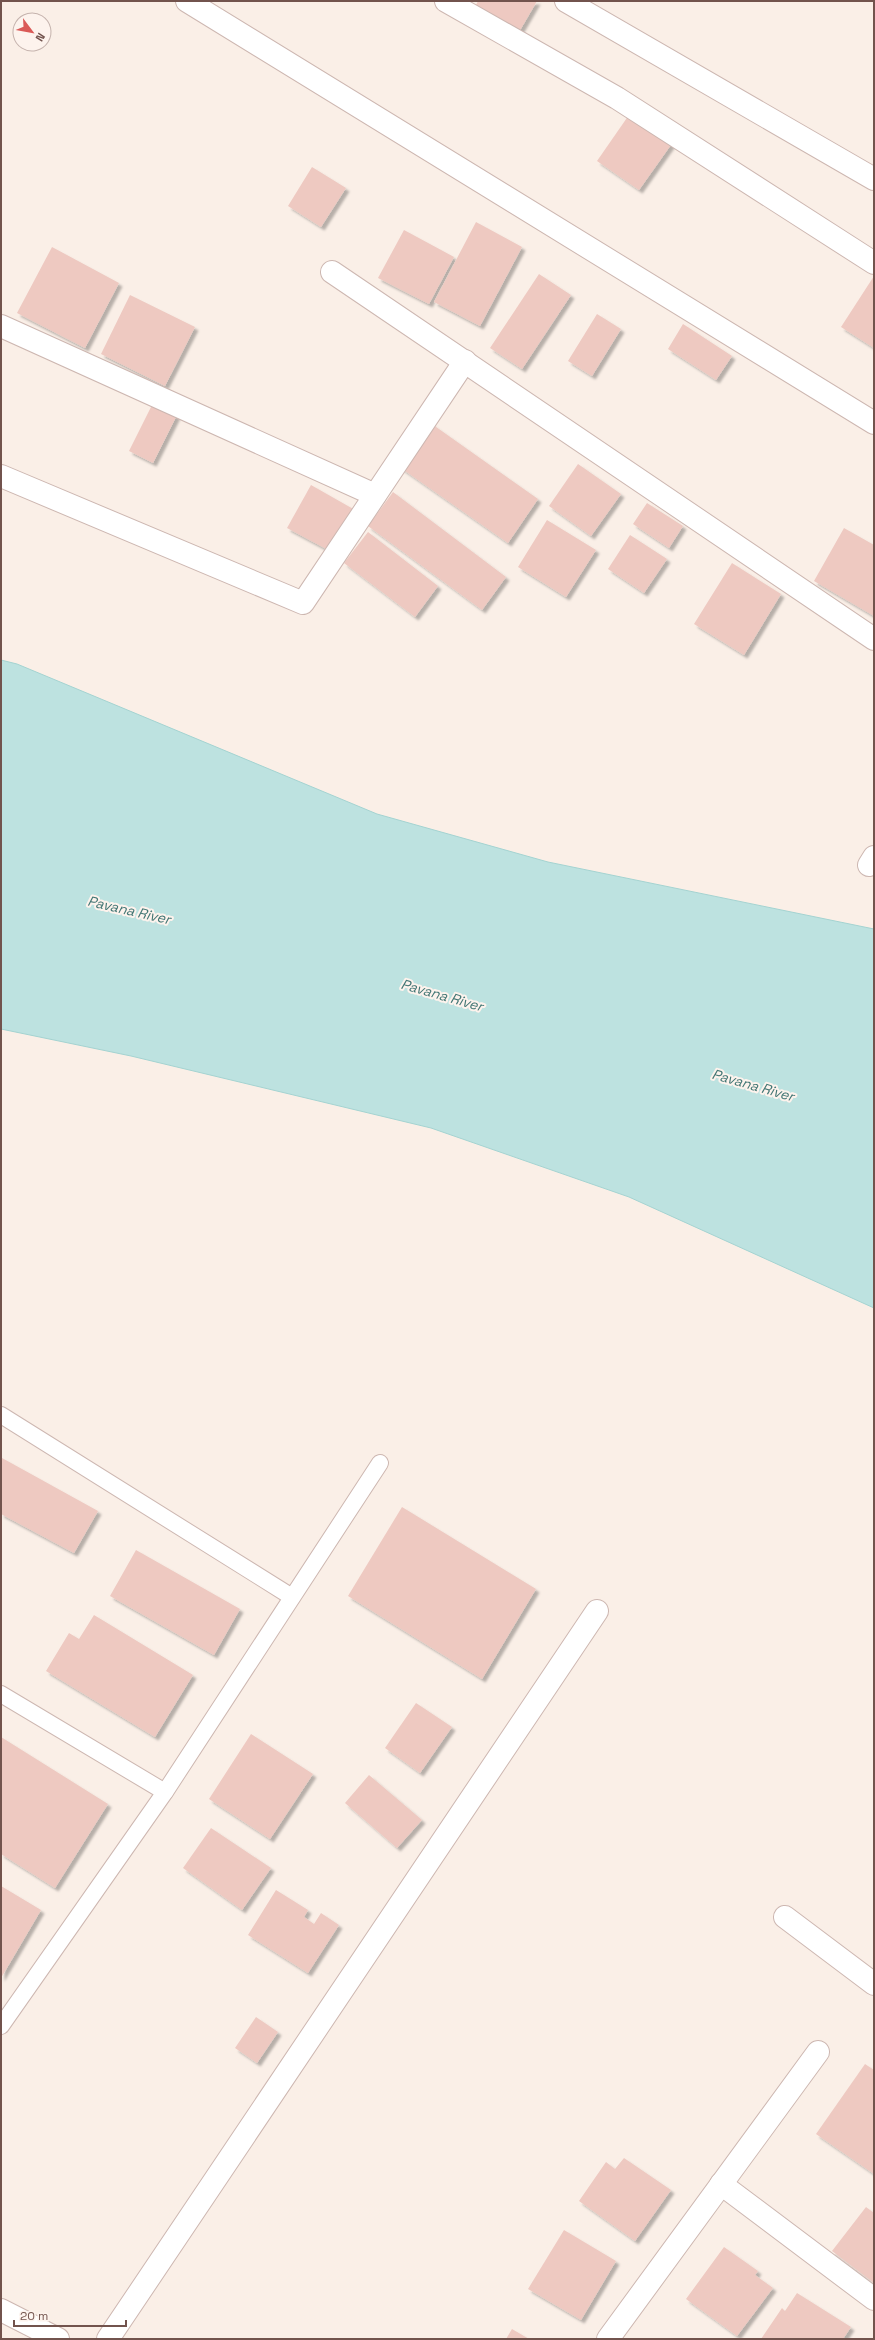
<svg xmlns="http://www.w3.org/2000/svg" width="875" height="2340" font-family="'Space Grotesk',sans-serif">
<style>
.water{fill:#bde2e0;stroke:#a4d3d1}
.building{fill:#eec9c1;filter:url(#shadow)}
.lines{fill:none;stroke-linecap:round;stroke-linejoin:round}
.service-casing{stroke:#cdb7b1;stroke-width:18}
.minor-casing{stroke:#cdb7b1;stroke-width:24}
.service{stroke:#fff;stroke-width:16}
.minor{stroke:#fff;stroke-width:22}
.labels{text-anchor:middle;stroke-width:4;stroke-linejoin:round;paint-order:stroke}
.water-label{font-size:14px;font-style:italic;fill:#427674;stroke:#fdf3ed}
</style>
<defs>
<filter id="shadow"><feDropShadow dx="3.5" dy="3.5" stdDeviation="1" flood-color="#0004"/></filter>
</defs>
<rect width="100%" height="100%" fill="#faefe7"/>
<polygon class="water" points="1,660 17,664 377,814 548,862 874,929 874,1308 629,1197 431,1128 131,1056 1,1029"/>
<g class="building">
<polygon points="478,1 537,1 519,32 475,7"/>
<polygon points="631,112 673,142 639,190 597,161"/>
<polygon points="312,167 346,188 321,227 288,206"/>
<polygon points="476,222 522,247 480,326 434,302"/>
<polygon points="404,230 454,257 429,304 378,278"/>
<polygon points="52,247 119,283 85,348 17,313"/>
<polygon points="539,274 571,295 522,369 490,348"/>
<polygon points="874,276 874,348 841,327"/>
<polygon points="130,295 195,327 165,386 101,354"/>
<polygon points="597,314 621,329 592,376 568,361"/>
<polygon points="683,324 732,356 716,380 668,349"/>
<polygon points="153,403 177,415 153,463 129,451"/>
<polygon points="429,422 538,499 508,543 398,466"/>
<polygon points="578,464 621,494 591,536 549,506"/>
<polygon points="311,485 355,510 332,552 287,528"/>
<polygon points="393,492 506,577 482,610 368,526"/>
<polygon points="647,503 683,526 669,548 633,524"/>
<polygon points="547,520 596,550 566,597 518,567"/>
<polygon points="844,528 874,545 874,616 814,581"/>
<polygon points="368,532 438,586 415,617 344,563"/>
<polygon points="630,535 667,559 644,593 608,569"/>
<polygon points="732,563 781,594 744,655 694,624"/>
<polygon points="2,1458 98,1511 74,1553 1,1514"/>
<polygon points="402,1507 536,1589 482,1679 348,1596"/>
<polygon points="136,1550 240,1609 214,1655 110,1596"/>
<polygon points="94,1615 193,1675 155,1737 46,1671 69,1633 79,1639"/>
<polygon points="416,1703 452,1727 420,1773 385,1748"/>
<polygon points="251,1734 313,1774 270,1839 209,1799"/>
<polygon points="1,1737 108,1804 55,1888 1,1854"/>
<polygon points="369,1775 422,1820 397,1848 345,1803"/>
<polygon points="211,1828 271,1868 242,1910 183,1868"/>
<polygon points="1,1886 41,1910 1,1978"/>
<polygon points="276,1890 308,1910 304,1917 314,1924 321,1913 339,1925 308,1973 248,1935"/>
<polygon points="256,2017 278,2032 257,2063 235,2048"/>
<polygon points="865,2064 874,2070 874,2174 816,2134"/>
<polygon points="624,2158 671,2190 635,2241 579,2201 606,2162 615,2169"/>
<polygon points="866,2207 874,2213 874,2283 832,2251"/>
<polygon points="564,2230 616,2261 581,2320 528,2289"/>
<polygon points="724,2247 758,2271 755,2275 773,2288 737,2336 686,2299"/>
<polygon points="797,2293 851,2327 843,2339 761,2339 782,2308 785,2311"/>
<polygon points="512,2329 529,2339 506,2339"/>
</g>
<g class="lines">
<defs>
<g id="service">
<polyline points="1,1415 292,1597"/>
<polyline points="1,1694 165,1792"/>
<polyline points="1,2026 165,1792 380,1463"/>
</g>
<g id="minor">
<polyline points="187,1 874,423"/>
<polyline points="446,1 617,98 874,263"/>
<polyline points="566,1 874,179"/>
<polyline points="332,272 874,639"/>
<polyline points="1,326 375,495"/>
<polyline points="1,476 303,603 465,361"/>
<polyline points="869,865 874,857"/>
<polyline points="785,1917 874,1984"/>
<polyline points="721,2184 874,2299"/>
<polyline points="1,2310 58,2339"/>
<polyline points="108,2339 597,1611"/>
<polyline points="608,2339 818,2052"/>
</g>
</defs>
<use href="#service" class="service-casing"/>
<use href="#minor" class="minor-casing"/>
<use href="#service" class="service"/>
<use href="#minor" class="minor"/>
</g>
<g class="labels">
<g class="water-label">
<text transform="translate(129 910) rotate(13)" y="5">Pavana River</text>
<text transform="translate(442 995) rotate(16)" y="5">Pavana River</text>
<text transform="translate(753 1085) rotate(16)" y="5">Pavana River</text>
</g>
</g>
<rect width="875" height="2340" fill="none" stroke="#72534d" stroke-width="4"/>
<g transform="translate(32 32) rotate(122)"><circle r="19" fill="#fdf3ed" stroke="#c5b3ad"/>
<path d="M0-3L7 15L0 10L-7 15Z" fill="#da5956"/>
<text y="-6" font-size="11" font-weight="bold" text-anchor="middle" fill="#72534d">N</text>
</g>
<path d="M14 2320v6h112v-6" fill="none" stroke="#72534d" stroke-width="2"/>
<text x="20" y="2320" font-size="12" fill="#72534d" stroke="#fdf3ed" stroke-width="3" paint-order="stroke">20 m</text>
</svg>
